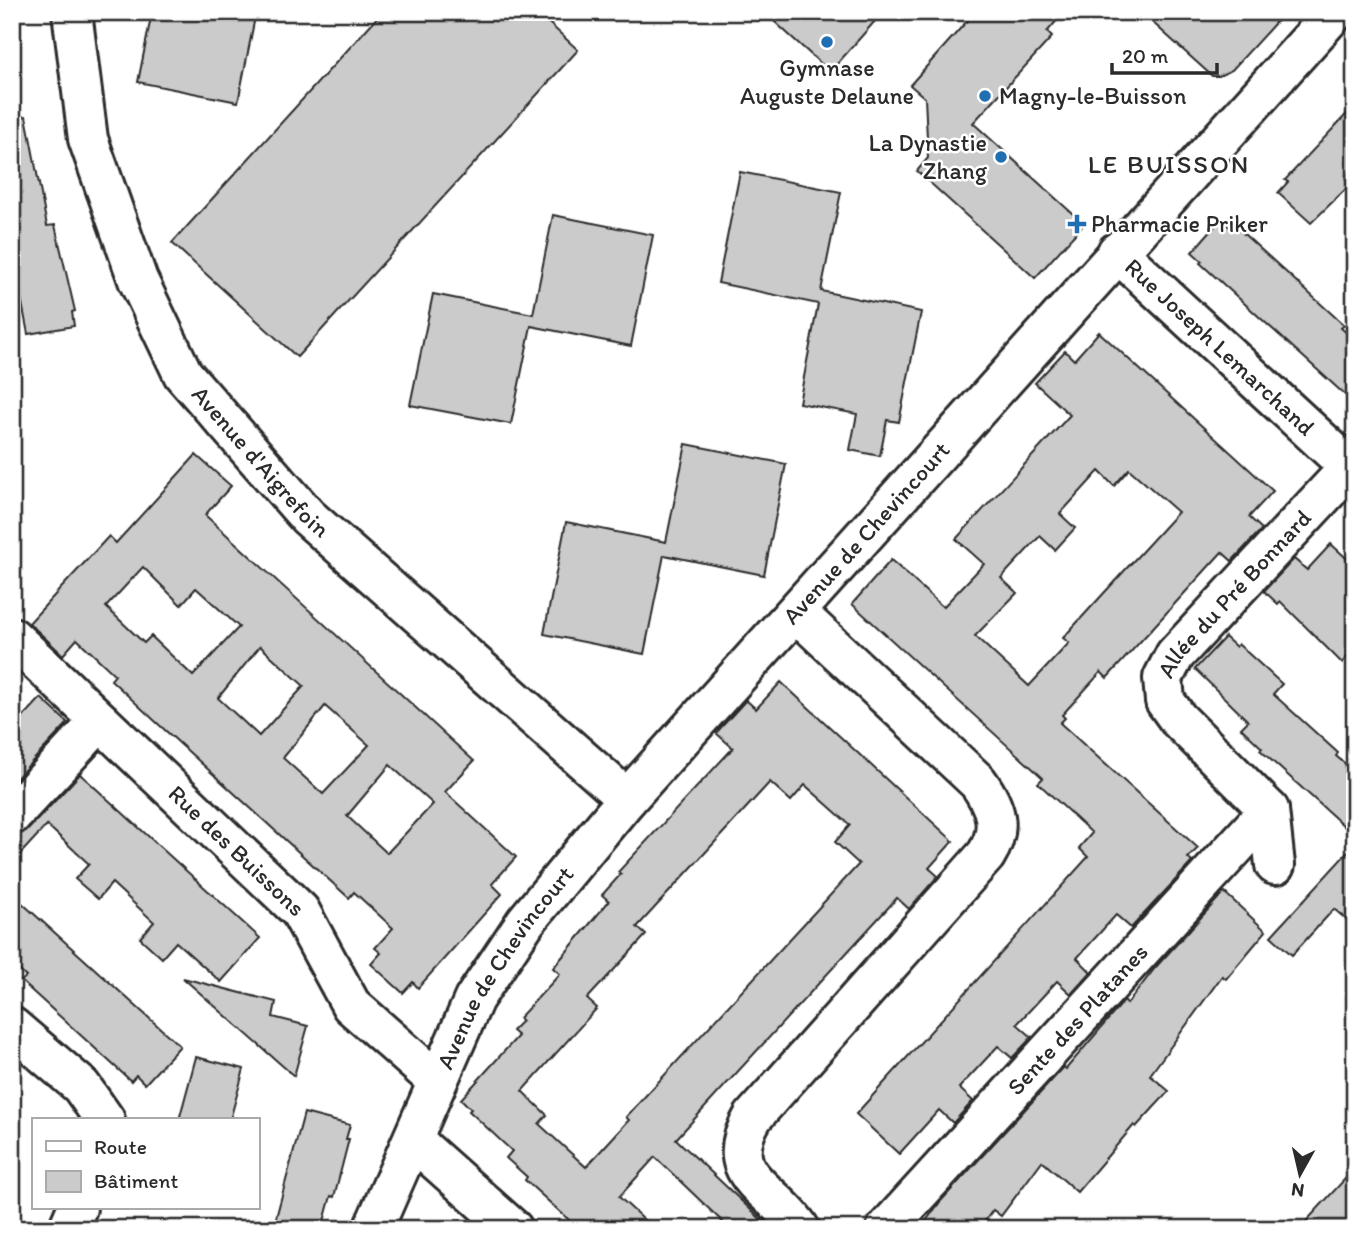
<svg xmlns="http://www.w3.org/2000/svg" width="1367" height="1241" font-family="Itim,sans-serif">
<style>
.building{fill:#cbcbcb;stroke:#2b2b2b;stroke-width:2;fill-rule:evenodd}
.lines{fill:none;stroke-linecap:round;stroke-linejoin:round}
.minor-casing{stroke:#2b2b2b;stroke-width:44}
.minor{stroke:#fff;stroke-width:38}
.poi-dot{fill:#1f6fb2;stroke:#fff;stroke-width:2.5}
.labels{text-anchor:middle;stroke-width:5;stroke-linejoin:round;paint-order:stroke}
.poi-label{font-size:24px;fill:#2b2b2b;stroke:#fff;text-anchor:start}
.street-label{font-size:24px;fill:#2b2b2b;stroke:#fff}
.neighbourhood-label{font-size:26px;letter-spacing:2px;fill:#2b2b2b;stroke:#fff}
</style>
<rect width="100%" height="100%" fill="#fff"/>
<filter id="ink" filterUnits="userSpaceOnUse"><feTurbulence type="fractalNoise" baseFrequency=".0143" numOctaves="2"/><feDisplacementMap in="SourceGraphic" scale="14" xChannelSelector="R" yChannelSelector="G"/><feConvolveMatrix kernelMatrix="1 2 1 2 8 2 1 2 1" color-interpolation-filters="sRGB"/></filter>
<g filter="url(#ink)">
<g class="building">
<polygon points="152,12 256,12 238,102 138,82"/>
<polygon points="382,12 537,12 578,50 297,357 172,243"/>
<polygon points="764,12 883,12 830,72"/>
<polygon points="975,12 1064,12 1047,32 1052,37 973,123 1084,224 1035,278 917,171 928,158 925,98 910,85"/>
<polygon points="1141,12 1285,12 1232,70 1219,76 1212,76"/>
<polygon points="1355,105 1355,180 1311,223 1278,193 1288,182 1285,180"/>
<polygon points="26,116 47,226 55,225 75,311 72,312 74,326 28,334 12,251 12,118"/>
<polygon points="740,172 841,192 821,291 921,312 899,422 887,420 880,456 850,450 857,414 799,403 818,304 718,283"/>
<polygon points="553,215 653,235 631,346 531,326 511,424 410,405 433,294 533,314"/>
<polygon points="1221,219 1231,228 1234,225 1344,325 1341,328 1355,340 1355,404 1200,263 1202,261 1192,252"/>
<path d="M1099,332l174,159 -24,26 13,12 -30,32 -10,-9 -115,126 -6,-6 -39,43 3,3 -5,5 138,125 -10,10 4,4 -61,66 -15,-13 -39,43 14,14 -20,22 -14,-13 -40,43 15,13 -20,21 -14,-12 -39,42 14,13 -20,22 -14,-13 -40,44 -43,-40 232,-257 -9,-9 13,-15 -54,-50 5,-5 -191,-174 39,-44 52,47 41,-43 -28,-25 114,-124 -35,-32 30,-32 9,9zM1129,469l49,43 -115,126 6,5 -40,43 -54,-50 42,-43 -16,-15 39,-42 15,14 20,-22 -15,-14 39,-43 15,15z"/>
<polygon points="686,444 786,464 764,575 664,555 644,654 544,634 566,522 666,542"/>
<path d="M196,455l35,31 -26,29 269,246 -29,31 71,65 -24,27 10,10 -84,94 -5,-6 -10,11 -32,-29 10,-11 -6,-5 18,-20 -39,-36 -5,6 -194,-177 -44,-41 4,-5 -38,-36 -14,16 -34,-32 80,-87 7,7zM143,567l38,38 15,-17 43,39 -46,49 -42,-40 -7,7 -38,-36zM260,646l44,40 -45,50 -41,-38zM325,706l44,39 -46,49 -40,-36zM390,765l43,39 -46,49 -40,-37z"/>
<polygon points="1331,544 1355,566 1355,648 1342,663 1280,601 1278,604 1264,591 1294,559 1307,570"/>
<polygon points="1225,637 1236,647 1238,644 1282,684 1273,694 1338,753 1336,756 1355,772 1355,836 1260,750 1262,748 1241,728 1248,721 1195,669"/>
<path d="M781,682l172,159 -24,27 9,8 -29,33 -12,-11 -221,241 95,90h-41l-75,-72 -36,40 35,32h-75l-54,-49 2,-3 -21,-19 6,-7 -43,-40 2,-2 -10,-10 57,-63 -6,-5 10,-10 -3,-3 41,-44 -7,-6 56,-67 -7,-6 19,-21 -3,-2 115,-124 -17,-15 30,-33 10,9zM770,782l21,19 14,-16 45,40 -15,17 24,22 -233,253 3,3 -43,47 -47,-43 8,-9 -25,-24 75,-83 -10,-9 59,-64 -9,-8z"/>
<polygon points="41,698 68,723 12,783 12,729"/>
<polygon points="80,774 260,938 221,982 176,942 162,958 140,938 154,922 112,883 98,899 75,879 89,864 47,825 12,863 12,836 28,830"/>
<polygon points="1355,844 1355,927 1334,909 1292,955 1271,936"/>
<polygon points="1224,892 1266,931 1226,979 1222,976 1150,1075 1169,1091 1136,1127 1134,1125 1077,1192 1042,1161 1001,1216 993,1210 979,1229 920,1229 940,1202 1064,1067 1066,1069 1124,1001 1127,1004 1155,968"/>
<polygon points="12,894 180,1046 145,1084 136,1075 131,1081 21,981 26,977 12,963"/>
<polygon points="183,978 276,1002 273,1017 308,1026 294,1076"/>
<polygon points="196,1057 244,1069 230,1120 179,1120"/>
<polygon points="304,1113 350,1125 346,1139 349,1139 334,1197 331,1196 323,1225 313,1222 311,1229 273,1229"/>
<polygon points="1355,1168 1355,1229 1299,1229"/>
</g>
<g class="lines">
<defs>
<g id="minor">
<path id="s1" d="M72,12l16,127 50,141 45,94 125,143 319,282"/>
<path id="s2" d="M1117,252l238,220"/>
<path d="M796,612l182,170c18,25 25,46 8,73l-233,262c-35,60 19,69 47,112"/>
<path id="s3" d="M12,637l288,274 51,94 86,76"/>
<polyline points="12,815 100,721"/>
<path id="s4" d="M1275,865l-6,-55 -91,-91 -13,-18 -2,-23 12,-23 175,-188"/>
<polyline points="12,1027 81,1086 105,1120"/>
<polyline points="413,1140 513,1229"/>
<polyline points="68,1229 77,1208"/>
<path id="s5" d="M373,1229l101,-230 52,-78 101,-122 708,-787"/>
<path id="s6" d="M886,1229l383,-419"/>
</g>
</defs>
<use href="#minor" class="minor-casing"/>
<use href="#minor" class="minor"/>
</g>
</g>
<g class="poi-dot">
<circle cx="827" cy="42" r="7"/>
<circle cx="985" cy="96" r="7"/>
<circle cx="1001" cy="157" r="7"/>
<path d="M1073.5 213.5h7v7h7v7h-7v7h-7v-7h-7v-7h7z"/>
</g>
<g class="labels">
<g class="poi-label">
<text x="827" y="76" text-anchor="middle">Gymnase<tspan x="827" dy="28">Auguste Delaune</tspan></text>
<text x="999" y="104">Magny-le-Buisson</text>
<text x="987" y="151" text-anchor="end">La Dynastie<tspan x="987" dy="28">Zhang</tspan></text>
<text x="1091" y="232">Pharmacie Priker</text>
</g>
<g class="street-label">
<text dy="8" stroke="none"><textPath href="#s2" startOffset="140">Rue Joseph Lemarchand</textPath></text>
<text dy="8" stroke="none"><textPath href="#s1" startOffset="499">Avenue d'Aigrefoin</textPath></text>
<text dy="8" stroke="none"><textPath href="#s5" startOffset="861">Avenue de Chevincourt</textPath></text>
<text dy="8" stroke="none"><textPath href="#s4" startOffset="340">Allée du Pré Bonnard</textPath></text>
<text dy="8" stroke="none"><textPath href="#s3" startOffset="310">Rue des Buissons</textPath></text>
<text dy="8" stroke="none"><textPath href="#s5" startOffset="294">Avenue de Chevincourt</textPath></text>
<text dy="8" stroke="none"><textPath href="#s6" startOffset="284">Sente des Platanes</textPath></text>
</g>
<g class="neighbourhood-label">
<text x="1169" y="173">LE BUISSON</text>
</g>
</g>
<rect width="1367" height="1241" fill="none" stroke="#fff" stroke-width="42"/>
<rect x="21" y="21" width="1325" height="1199" fill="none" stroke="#2b2b2b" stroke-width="2.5" filter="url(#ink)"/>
<rect x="32" y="1118" width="228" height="91" fill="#ffffff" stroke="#aaaaaa" stroke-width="2"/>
<rect x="46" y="1141" width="35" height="10" fill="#ffffff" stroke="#aaaaaa" stroke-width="2"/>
<text x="94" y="1154" font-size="21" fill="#2b2b2b">Route</text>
<rect x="46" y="1171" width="35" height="21" fill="#cbcbcb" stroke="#aaaaaa" stroke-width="2"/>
<text x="94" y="1188" font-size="21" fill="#2b2b2b">Bâtiment</text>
<g transform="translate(1300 1174) rotate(188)" stroke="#ffffff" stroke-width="5" paint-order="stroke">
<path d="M0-5L12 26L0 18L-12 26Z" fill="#2b2b2b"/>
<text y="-10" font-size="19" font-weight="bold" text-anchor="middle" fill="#2b2b2b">N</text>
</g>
<path d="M1112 63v10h105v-10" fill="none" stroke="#2b2b2b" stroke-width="3.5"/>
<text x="1122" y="63" font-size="21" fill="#2b2b2b" stroke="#ffffff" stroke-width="5" paint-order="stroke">20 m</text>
</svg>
